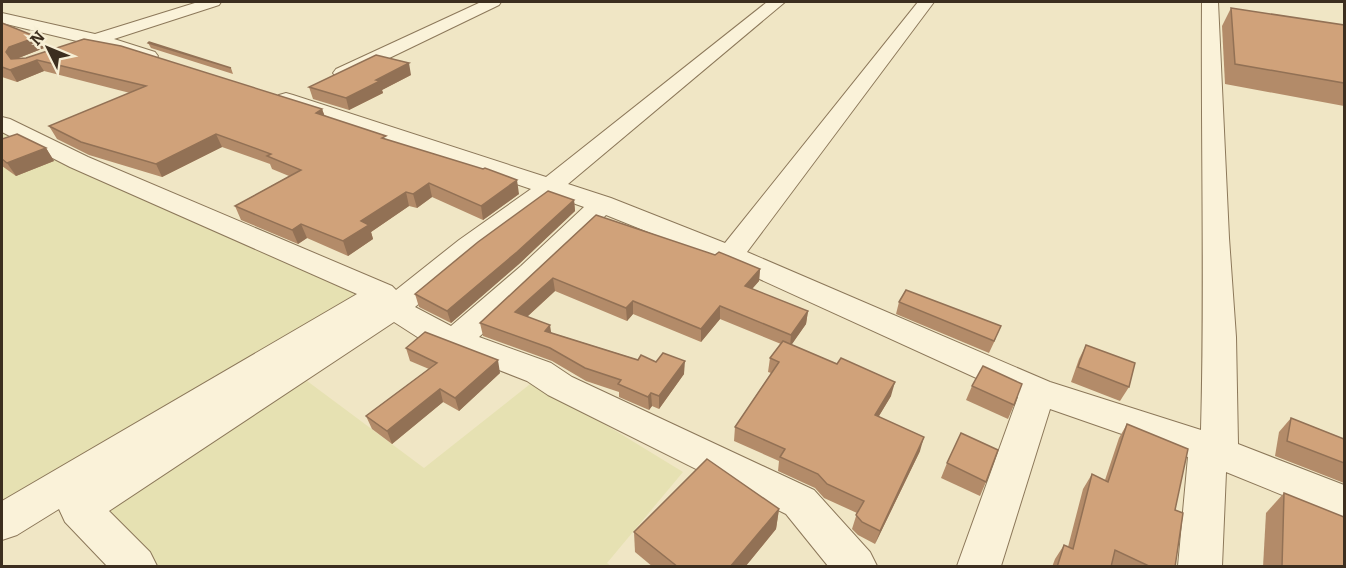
<svg xmlns="http://www.w3.org/2000/svg" width="1346" height="568" font-family="Bitter,serif">
<style>
.farmland{fill:#e6e1b2}
.lines{fill:none;stroke-linecap:round;stroke-linejoin:round}
.street-casing{stroke:#8c785a;stroke-width:2}
.street{fill:#faf2d9;fill-rule:evenodd}
.wall{fill:#b38b69}
.shaded-wall{fill:#927155}
.building{fill:#d0a27a;stroke:#927155;stroke-width:1.5}
</style>
<rect width="100%" height="100%" fill="#f0e6c5"/>
<g class="farmland">
<polygon points="2,123 55,144 367,298 2,508"/>
<polygon points="295,372 424,468 534,381 683,472 607,563 611,566 119,566 62,513"/>
</g>
<g class="lines">
<defs>
<g id="street">
<polygon points="198,2 221,2 219,5 114,39 155,52 158,56 155,60 148,62 95,45 84,45 81,42 2,23 2,13 95,34"/>
<polygon points="481,2 501,2 499,5 350,77 336,77 333,73 336,69"/>
<path d="M767,2h18l-217,182 43,14 114,45 193,-241h16l-187,250 303,130 151,48c4,-142 0,-285 1,-428h16l11,236 7,99 2,107 106,41v35l-118,-48 -4,94h-44l10,-109 -138,-48 -49,157h-44l61,-169 -298,-136 -114,-46 -65,65 -62,57 72,26 21,14 242,113 56,62 7,14h-49l-42,-52 -238,-119 -21,-14 -105,-41 -28,-18 -285,189 41,41 7,14h-50l-42,-44 -6,-13 -42,26 -15,5v-39l355,-207 -287,-127 -68,-35v-15l8,2 78,38 304,129 4,4 63,-50 72,-51 -252,-86 -4,-4 4,-4 7,-2 7,2 253,82zM553,196l31,11 -63,59 -70,60 -36,-19 64,-55z"/>
</g>
</defs>
<use href="#street" class="street-casing"/>
<use href="#street" class="street"/>
</g>
<g class="wall">
<polygon points="1231,8 1344,25 1344,106 1225,84 1222,26"/>
<polygon points="2,23 44,48 16,59 26,58 84,39 322,109 324,115 519,194 483,220 432,197 417,208 409,206 371,232 373,239 348,256 307,238 298,244 241,220 235,206 289,176 272,169 270,164 222,147 162,177 89,155 57,139 49,126 130,93 44,71 17,82 2,77"/>
<polygon points="148,43 231,68 233,74 151,48"/>
<polygon points="411,75 382,90 383,93 349,110 313,99 309,87"/>
<polygon points="2,139 46,148 54,161 16,176 2,166"/>
<polygon points="574,200 575,211 519,264 451,323 419,307 415,294"/>
<polygon points="596,215 715,255 760,269 759,281 752,289 808,311 806,324 791,345 891,396 879,416 920,451 875,544 858,535 852,529 857,513 824,498 815,488 778,471 779,461 734,441 735,427 771,373 768,372 770,358 781,344 720,319 701,342 633,314 627,321 555,291 527,317 552,333 684,374 659,409 652,406 649,410 619,397 619,392 586,381 552,361 483,336 480,323"/>
<polygon points="899,302 996,338 989,353 896,314"/>
<polygon points="1086,345 1129,387 1120,401 1071,382 1079,359"/>
<polygon points="406,348 500,373 459,411 443,402 392,444 372,429 366,416 429,369 410,361"/>
<polygon points="972,386 1014,405 1008,419 966,400"/>
<polygon points="1291,418 1344,439 1344,483 1275,456 1279,432"/>
<polygon points="1127,424 1175,510 1175,567 1052,567 1055,559 1064,545 1068,547 1083,489 1092,474 1105,480 1119,438"/>
<polygon points="947,463 986,482 980,496 941,478"/>
<polygon points="1284,493 1344,567 1263,567 1266,513"/>
<polygon points="779,509 776,529 745,567 653,567 635,552 634,532"/>
</g>
<g class="shaded-wall">
<polygon points="37,37 44,48 16,59 13,64 6,52 9,47"/>
<polygon points="37,60 44,71 17,82 10,70"/>
<polygon points="409,63 411,75 382,90 383,93 349,110 346,98 376,80"/>
<polygon points="322,109 327,122 316,113"/>
<polygon points="216,134 222,147 162,177 156,164"/>
<polygon points="46,148 54,161 16,176 7,163"/>
<polygon points="517,180 519,194 483,220 481,206"/>
<polygon points="429,183 432,197 417,208 413,194"/>
<polygon points="406,192 409,206 371,232 373,239 348,256 343,241 361,221"/>
<polygon points="574,200 575,211 519,264 451,323 447,311"/>
<polygon points="301,224 307,238 298,244 292,230"/>
<polygon points="760,269 759,281 744,298 745,286"/>
<polygon points="553,278 555,291 518,325 515,312"/>
<polygon points="633,301 633,314 627,321 626,308"/>
<polygon points="720,306 720,319 701,342 701,329"/>
<polygon points="808,311 806,324 790,347 791,335"/>
<polygon points="550,325 552,338 545,331"/>
<polygon points="498,360 500,373 459,411 455,398"/>
<polygon points="685,361 684,374 659,409 659,396"/>
<polygon points="895,382 891,396 871,429 875,415"/>
<polygon points="440,389 443,402 392,444 387,431"/>
<polygon points="651,393 652,406 649,410 648,397"/>
<polygon points="924,437 920,451 875,544 880,531"/>
<polygon points="779,509 776,529 745,567 730,567"/>
</g>
<g class="building">
<polygon points="1231,8 1344,25 1344,83 1235,64"/>
<polygon points="2,23 37,37 9,47 6,52 11,59 26,58 84,39 121,46 322,109 316,113 386,136 382,138 483,169 485,168 517,180 481,206 429,183 413,194 406,192 361,221 369,225 343,241 301,224 292,230 235,206 301,170 267,156 271,154 216,134 156,164 81,142 49,126 146,86 37,60 10,70 2,67"/>
<polygon points="149,42 231,68 148,43"/>
<polygon points="376,55 409,63 376,80 380,81 346,98 309,87"/>
<polygon points="17,134 46,148 7,163 2,159 2,139"/>
<polygon points="548,191 574,200 517,252 447,311 415,294 478,242"/>
<polygon points="596,215 715,255 719,252 760,269 745,286 808,311 791,335 720,306 701,329 633,301 626,308 553,278 515,312 550,325 545,331 638,360 641,355 656,362 663,353 685,361 659,396 651,393 648,397 618,384 621,380 585,368 550,348 480,323"/>
<polygon points="906,290 1001,326 994,341 899,302"/>
<polygon points="425,332 498,360 455,398 440,389 387,431 366,416 437,363 406,348"/>
<polygon points="783,341 837,364 841,358 895,382 875,415 924,437 880,531 862,522 856,515 864,501 827,484 818,474 780,457 785,449 735,427 779,362 770,358"/>
<polygon points="1086,345 1135,363 1129,387 1078,367"/>
<polygon points="983,366 1022,384 1014,405 972,386"/>
<polygon points="1291,418 1344,439 1344,463 1287,441"/>
<polygon points="1127,424 1188,449 1175,510 1183,513 1175,567 1151,567 1115,550 1111,567 1057,567 1064,545 1073,549 1092,474 1108,482"/>
<polygon points="961,433 998,450 986,482 947,463"/>
<polygon points="707,459 779,509 730,567 678,567 634,532"/>
<polygon points="1284,493 1344,517 1344,567 1282,567"/>
</g>
<rect width="1346" height="568" fill="none" stroke="#3c2e1f" stroke-width="6"/>
<g transform="translate(48 48) rotate(313)" stroke="#f7efd5" stroke-width="4.5" paint-order="stroke">
<path d="M0-4.5L10 22L0 15L-10 22Z" fill="#3c2e1f"/>
<text y="-9" font-size="16" font-weight="bold" text-anchor="middle" fill="#3c2e1f">N</text>
</g>
</svg>
